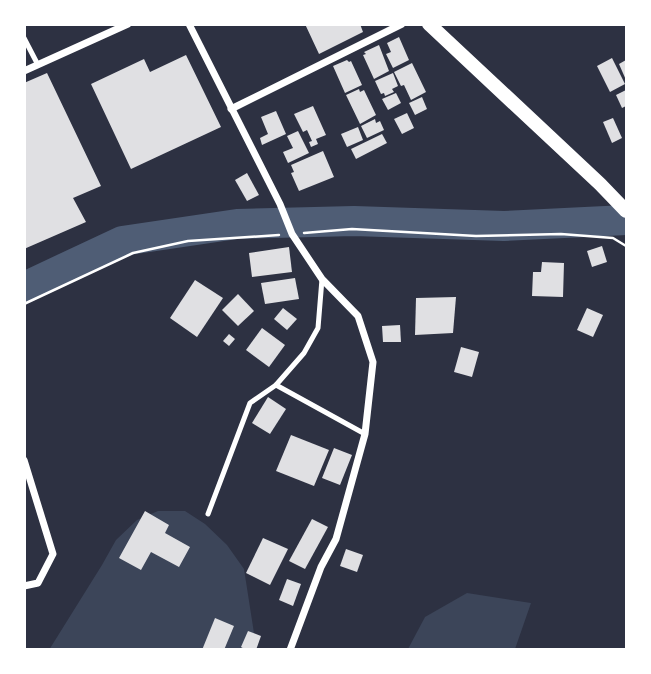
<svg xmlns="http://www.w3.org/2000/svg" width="651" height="674" font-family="Signika,sans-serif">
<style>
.green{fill:#3c4559}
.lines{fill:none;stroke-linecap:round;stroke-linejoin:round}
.river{stroke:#4f5d75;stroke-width:30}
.building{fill:#e0e0e3}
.path{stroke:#fff;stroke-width:2.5}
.service{stroke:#fff;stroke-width:5}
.minor{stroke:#fff;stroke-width:7}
.secondary{stroke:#fff;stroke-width:14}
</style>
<rect width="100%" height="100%" fill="#2d3142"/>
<g class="green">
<polygon points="158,511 185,511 205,524 227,545 244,569 256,646 255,649 49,650 102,565 116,540 137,520"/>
<polygon points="467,593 531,603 515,649 408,649 425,617"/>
</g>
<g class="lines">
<polyline class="river" points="24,287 122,241 237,224 354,221 504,226 626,220"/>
</g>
<g class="building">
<polygon points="305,24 360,24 363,32 319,54"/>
<polygon points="399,37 409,60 393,68 386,54 391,52 387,43"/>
<polygon points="379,45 389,71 374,79 363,55 366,54 364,52"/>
<polygon points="186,55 221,127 131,169 91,84 144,59 150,72"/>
<polygon points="612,58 625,84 610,92 597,66"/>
<polygon points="347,60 349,62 351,61 362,85 345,93 333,66"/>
<polygon points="626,60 626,80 619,64"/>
<polygon points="412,63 426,92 411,100 404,85 401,86 394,72"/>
<polygon points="47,73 101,186 73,198 86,222 24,249 24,83"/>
<polygon points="393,73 398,86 392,89 394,92 385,96 384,93 381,94 375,81"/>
<polygon points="359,89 360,92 364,90 376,115 360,124 346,95"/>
<polygon points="626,90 626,106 622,108 616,95"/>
<polygon points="396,93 401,103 388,110 382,99"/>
<polygon points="422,97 427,109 415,115 409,103"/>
<polygon points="313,106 326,135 316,139 318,144 311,147 309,142 312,141 307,130 303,132 294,114"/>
<polygon points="276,111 286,134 262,145 260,138 268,134 261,117"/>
<polygon points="407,113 414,128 402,134 394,119"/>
<polygon points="613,118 622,138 612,143 603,122"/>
<polygon points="375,119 376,123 380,121 384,130 367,138 361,126"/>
<polygon points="358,127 363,140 347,147 341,134"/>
<polygon points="298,131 309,153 288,163 283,152 293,148 287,136"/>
<polygon points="382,134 387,143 356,159 351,149"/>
<polygon points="323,151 334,177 299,191 291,173 294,172 291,165"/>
<polygon points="247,173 259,195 247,201 235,180"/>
<polygon points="602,246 607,262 592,267 587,251"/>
<polygon points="289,247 292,272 252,277 249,253"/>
<polygon points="542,262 564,263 563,297 532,296 533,272 541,272"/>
<polygon points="295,278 299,299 265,304 261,283"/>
<polygon points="195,280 223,298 197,337 170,318"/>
<polygon points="238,294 254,311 238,326 222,310"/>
<polygon points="456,297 453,333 415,335 416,298"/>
<polygon points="283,308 297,319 287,330 274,319"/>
<polygon points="587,308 603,315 593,337 577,330"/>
<polygon points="400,325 401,342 383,342 382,326"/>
<polygon points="262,328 285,345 269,367 246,350"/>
<polygon points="229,334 235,339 229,346 223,341"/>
<polygon points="461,347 479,352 472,377 454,372"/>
<polygon points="268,397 286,409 270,434 252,423"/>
<polygon points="291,435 329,450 314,486 276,471"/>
<polygon points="334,448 352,455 340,485 322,478"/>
<polygon points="145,511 169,525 165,533 190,547 179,567 151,552 141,570 119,558"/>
<polygon points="312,519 328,527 305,569 289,561"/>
<polygon points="263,538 288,549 270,585 246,573"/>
<polygon points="346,549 363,555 357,572 340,566"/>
<polygon points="287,579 301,584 293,606 279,600"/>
<polygon points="215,618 234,626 224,650 202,650"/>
<polygon points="248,631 261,636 256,650 246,650 241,647"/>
</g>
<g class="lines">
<g class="path">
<polyline points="304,233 352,229 476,236 561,234 613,238 626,246"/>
<polyline points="24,304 133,253 188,241 279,235"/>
</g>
<g class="service">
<polyline points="24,38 38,65"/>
<polyline points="276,385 365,434"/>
<polyline points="208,514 250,403 276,385 304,353 318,328 322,279"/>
</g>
<g class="minor">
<polyline points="189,24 280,204 292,234 322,279 358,316 373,362 365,434 336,539 321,567 290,650"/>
<polyline points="24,71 128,24"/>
<polyline points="231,109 402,24"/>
<polyline points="24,460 53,554 38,583 24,586"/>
</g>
<polyline class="secondary" points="429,24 600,184 626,211"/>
</g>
<rect width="651" height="674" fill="none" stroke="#ffffff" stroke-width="52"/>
</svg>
